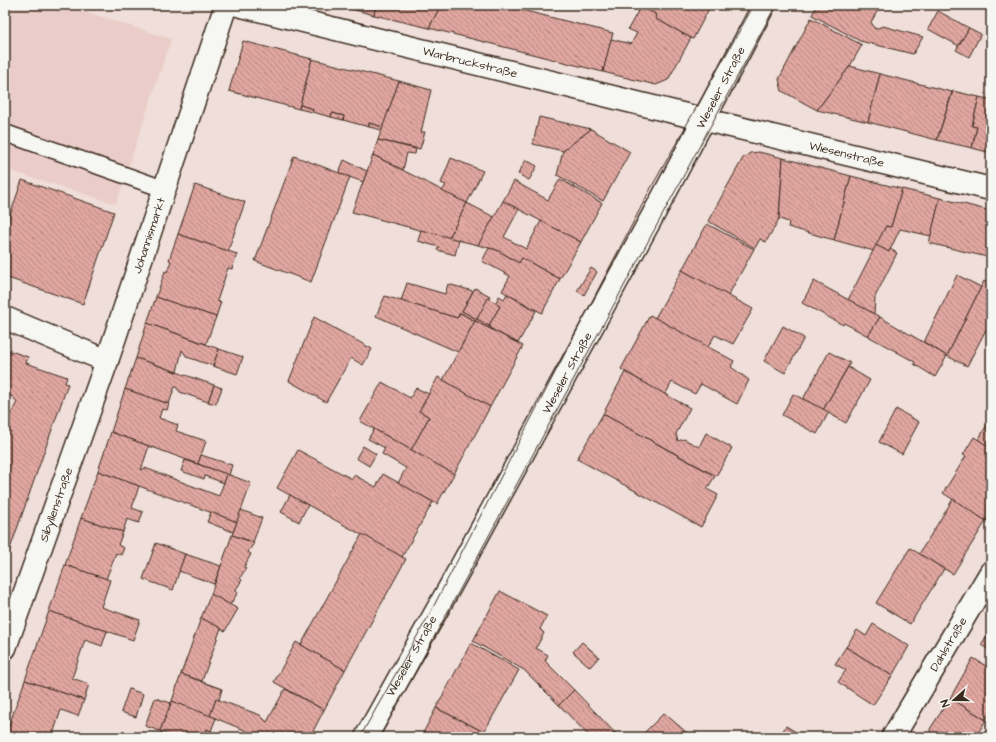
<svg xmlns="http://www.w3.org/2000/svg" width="996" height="742" font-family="'Architects Daughter',sans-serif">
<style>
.built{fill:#eacdc8}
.building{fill:url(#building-back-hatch);stroke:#3b2a1e}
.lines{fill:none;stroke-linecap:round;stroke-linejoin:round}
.service-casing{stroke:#3b2a1e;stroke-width:19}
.minor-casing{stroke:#3b2a1e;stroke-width:25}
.tertiary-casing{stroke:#3b2a1e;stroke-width:25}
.secondary-casing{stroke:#3b2a1e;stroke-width:25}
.service{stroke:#f6f6f2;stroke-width:16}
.minor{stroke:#f6f6f2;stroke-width:22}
.tertiary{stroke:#f6f6f2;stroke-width:22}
.secondary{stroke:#f6f6f2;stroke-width:22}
.tram{stroke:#3b2a1e;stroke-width:1}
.labels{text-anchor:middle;stroke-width:4;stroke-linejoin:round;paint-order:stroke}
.street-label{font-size:12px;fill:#3b2a1e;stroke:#f6f6f2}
</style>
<defs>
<pattern id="building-back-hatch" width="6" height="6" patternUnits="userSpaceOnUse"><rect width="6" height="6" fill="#e0a6a0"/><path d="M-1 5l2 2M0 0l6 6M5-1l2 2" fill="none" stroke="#b78782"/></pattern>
</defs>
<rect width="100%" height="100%" fill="#efded9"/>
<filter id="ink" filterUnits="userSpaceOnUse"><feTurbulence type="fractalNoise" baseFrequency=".025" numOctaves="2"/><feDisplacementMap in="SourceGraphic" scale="8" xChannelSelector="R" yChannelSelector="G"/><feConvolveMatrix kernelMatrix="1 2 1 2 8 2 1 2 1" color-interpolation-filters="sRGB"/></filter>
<g filter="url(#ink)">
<polygon class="built" points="5,5 65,5 171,39 116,204 5,169"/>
<g class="building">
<polygon points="336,5 376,5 374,15"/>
<polygon points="376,5 441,5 429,28 374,15"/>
<polygon points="441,5 519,5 518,9 613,33 603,72 429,28"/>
<polygon points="653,5 711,5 693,39 656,19 655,14 649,11"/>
<polygon points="817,5 881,5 871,22 875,29 883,26 923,37 913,54 860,41 812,15"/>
<polygon points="641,6 655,14 656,19 691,38 668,80 656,85 603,72 611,39 631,44 637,33 628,29"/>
<polygon points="938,11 969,28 959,46 928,29"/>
<polygon points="811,18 862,45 850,66 817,110 782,91 779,79"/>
<polygon points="969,28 981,34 969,57 956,50"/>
<polygon points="243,41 312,59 299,109 229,91"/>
<polygon points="312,59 399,81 383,127 369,123 369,127 343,120 344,116 332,113 331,117 312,112 313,109 300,105"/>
<polygon points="850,66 880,74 868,122 817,110"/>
<polygon points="880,74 952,92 937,140 868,122"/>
<polygon points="399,81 431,90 421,132 425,132 420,149 378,140"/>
<polygon points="953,91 979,97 972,126 977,127 972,148 937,140"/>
<polygon points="990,93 991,94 991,153 972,148 977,127 972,126 979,97 988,99"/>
<polygon points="300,105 313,109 312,112 299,109"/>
<polygon points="332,113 344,116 343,120 331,117"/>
<polygon points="539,117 591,129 563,151 533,144"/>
<polygon points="369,123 383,127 382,130 369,127"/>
<polygon points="591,129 630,152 603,201 557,175 563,151"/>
<polygon points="378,140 416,149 415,154 407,153 403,170 373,155"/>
<polygon points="759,152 783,158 779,219 766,242 760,239 755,248 708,221 743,158 750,153"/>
<polygon points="373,155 467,203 449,238 352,212"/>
<polygon points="294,156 350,177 311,282 255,261"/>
<polygon points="451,158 483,171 467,203 442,191 446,185 441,183"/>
<polygon points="783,158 851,176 834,240 788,227 789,222 779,219"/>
<polygon points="344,160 367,171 363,182 339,173"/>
<polygon points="526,160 537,166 529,180 518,174"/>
<polygon points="851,176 902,189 891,227 886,226 874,251 834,240"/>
<polygon points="560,179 602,203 581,242 503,201 514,181 548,200"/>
<polygon points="22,180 114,212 83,304 5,277 5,230"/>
<polygon points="195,185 245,202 228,251 178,234"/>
<polygon points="902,189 940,198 931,236 900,229 889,252 876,245 886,226 891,227"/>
<polygon points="940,198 991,211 991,258 929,243"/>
<polygon points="503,201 519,209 504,237 526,249 541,221 581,242 560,279 522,258 519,263 497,250 478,245"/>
<polygon points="467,203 494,217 478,245 449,238"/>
<polygon points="707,224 754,249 728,296 682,270"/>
<polygon points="421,230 459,240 455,255 437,250 439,247 418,241"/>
<polygon points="178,234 237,254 232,269 228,268 217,301 221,302 216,317 156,297 165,271 167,272 171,261 169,260"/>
<polygon points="876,245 889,252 890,249 897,253 875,297 874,314 848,300"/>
<polygon points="489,248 497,250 519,263 522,258 560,279 542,313 502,291 510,276 482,261"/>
<polygon points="591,268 597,272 584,295 577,291"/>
<polygon points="682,270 753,309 733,344 715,335 708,347 655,318"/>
<polygon points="957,275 981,287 947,356 924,342"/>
<polygon points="814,281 880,317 868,336 844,323 843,325 802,303"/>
<polygon points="984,281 991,285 991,320 967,366 947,356"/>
<polygon points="407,283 445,294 448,284 473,291 462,311 491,327 493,330 460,313 457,318 401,301"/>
<polygon points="475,288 490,296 477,319 462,311"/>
<polygon points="507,294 536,311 518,343 493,330 489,325 500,306 495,304 499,296 504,299"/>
<polygon points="385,296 457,318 460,313 475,321 458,352 376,316"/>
<polygon points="156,297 216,317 206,344 147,323"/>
<polygon points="488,298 500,306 489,325 491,327 477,319"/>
<polygon points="650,315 734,361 731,367 749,380 737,404 701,384 695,394 672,382 665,395 621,369"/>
<polygon points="314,317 372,349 363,365 351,358 326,402 289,381"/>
<polygon points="880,317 947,356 935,377 914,364 915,362 868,336"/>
<polygon points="475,321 523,346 490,407 443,380"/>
<polygon points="147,323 219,349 213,366 187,357 182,350 177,372 136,358"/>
<polygon points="783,326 804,338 785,373 764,361"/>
<polygon points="5,349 28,357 26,363 67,377 65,383 68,384 5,563 5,421 9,418 17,402 13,397 5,394"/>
<polygon points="219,349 243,357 237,374 213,366"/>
<polygon points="829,352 850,363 823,410 803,399"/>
<polygon points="136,358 214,385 208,402 180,392 175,386 169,404 125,389"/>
<polygon points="848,367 870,380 846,423 823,410"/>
<polygon points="625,372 690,408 676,434 678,441 684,439 699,447 706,433 732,448 716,476 603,414"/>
<polygon points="438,377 490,407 454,474 411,450 429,417 419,411"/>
<polygon points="382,382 410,398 416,388 429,394 419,411 429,417 411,450 360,421"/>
<polygon points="214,385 222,388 216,404 208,402"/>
<polygon points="125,389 169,404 167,410 162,409 159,418 178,425 176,431 206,441 198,464 111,432"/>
<polygon points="793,394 829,412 817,434 782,415"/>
<polygon points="896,409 919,422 902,454 879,442"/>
<polygon points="603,414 715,476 707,489 718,495 701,527 577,459"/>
<polygon points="991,418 991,448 978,440"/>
<polygon points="374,429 454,474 437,504 398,483 406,468 382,454 385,448 368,439"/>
<polygon points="111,432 149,446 141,470 145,468 219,496 227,474 251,483 237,522 98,471"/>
<polygon points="974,437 991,448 991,513 986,521 943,493 966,456 963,455"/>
<polygon points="363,446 376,454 369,466 356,458"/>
<polygon points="298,450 352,479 354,475 376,487 383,474 433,502 402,557 277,488"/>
<polygon points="201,455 232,465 229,475 198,464"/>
<polygon points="185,460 227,474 224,483 205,476 204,479 181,471"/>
<polygon points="98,471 139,486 132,508 143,512 139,523 127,519 123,532 81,518"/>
<polygon points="290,495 308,505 299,522 281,512"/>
<polygon points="953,499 986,521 953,574 919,554"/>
<polygon points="241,510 262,518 253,542 232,535"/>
<polygon points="211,512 237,522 233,532 207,522"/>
<polygon points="81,518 123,532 118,545 124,548 121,555 116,553 106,579 65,565"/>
<polygon points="362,534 406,559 345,670 301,645"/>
<polygon points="232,535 254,543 248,552 251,554 244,567 246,568 240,578 242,580 235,591 238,592 230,605 211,594"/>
<polygon points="156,543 185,554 173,590 143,579"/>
<polygon points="910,548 944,569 910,624 876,603"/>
<polygon points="185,554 221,566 214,584 179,571"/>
<polygon points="65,565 110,580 101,607 140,620 133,640 49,611"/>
<polygon points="500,591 547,616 540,629 544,633 536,648 548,655 545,661 574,690 559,705 524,670 473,641"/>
<polygon points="211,594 238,609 225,631 201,618"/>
<polygon points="49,611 107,631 102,646 85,640 72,678 89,684 84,700 25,680"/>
<polygon points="201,618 221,628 202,681 181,674"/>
<polygon points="873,624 909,646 892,676 846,647 857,630 866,636"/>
<polygon points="991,629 991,651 981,645"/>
<polygon points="296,642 345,670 324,710 274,682"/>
<polygon points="582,642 599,657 590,667 573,652"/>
<polygon points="471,643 519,670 484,732 436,708"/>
<polygon points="846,647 892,676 873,705 838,682 846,670 835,664"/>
<polygon points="973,658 991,669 991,711 986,720 950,698"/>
<polygon points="181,674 222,689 219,700 216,699 210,716 172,701"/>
<polygon points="25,680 84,700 78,716 61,710 52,737 5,737"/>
<polygon points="129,689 143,694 136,717 121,712"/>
<polygon points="285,689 324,710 310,737 267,737 261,734 259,736 210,716 216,699 260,715 267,722"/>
<polygon points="574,690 619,737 590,737 559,705"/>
<polygon points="155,698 171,703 160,731 145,726"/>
<polygon points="950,698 986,720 978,733 981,737 931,737 930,729"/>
<polygon points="172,701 216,718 211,731 207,729 204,737 172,737 160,731"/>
<polygon points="436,708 484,732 482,737 421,737"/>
<polygon points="664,713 686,732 680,737 640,737"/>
<polygon points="786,726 804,737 779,737"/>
<polygon points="207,729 211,731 227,737 204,737"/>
</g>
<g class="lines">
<defs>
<polyline id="service" points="5,133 164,189"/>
<g id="minor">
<path id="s1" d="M702,119l289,70"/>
<polyline points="5,318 107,361"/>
<path id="s2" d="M5,648l102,-287 119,-356"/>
<path id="s3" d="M893,737l98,-165"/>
</g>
<g id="tertiary">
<path id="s4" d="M238,5l464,114"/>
</g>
<g id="secondary">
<path id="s5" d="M366,737l85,-152 213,-390 100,-190"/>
</g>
</defs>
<use href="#service" class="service-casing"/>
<use href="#minor" class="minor-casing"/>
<use href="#tertiary" class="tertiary-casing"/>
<use href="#secondary" class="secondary-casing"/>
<use href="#service" class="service"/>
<use href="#minor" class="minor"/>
<use href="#tertiary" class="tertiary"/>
<use href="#secondary" class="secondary"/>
<g class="tram">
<polyline points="360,737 429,615 651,188 754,5"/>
<polyline points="380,737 776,5"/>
</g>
</g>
</g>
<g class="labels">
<g class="street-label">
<text dy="4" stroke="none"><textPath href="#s4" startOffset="239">Warbruckstraße</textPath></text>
<text dy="4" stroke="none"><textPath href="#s5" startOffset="740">Weseler Straße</textPath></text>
<text dy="4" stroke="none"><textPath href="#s1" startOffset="149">Wiesenstraße</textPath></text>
<text dy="4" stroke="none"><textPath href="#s2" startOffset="437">Johannismarkt</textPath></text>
<text dy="4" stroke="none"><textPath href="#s5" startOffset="416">Weseler Straße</textPath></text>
<text dy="4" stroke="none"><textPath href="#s2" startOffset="152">Sibyllenstraße</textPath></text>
<text dy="4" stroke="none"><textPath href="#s3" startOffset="108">Dahlstraße</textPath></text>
<text dy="4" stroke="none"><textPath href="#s5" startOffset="93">Weseler Straße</textPath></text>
</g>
</g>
<rect width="996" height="742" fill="none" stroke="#f6f6f2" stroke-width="20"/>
<rect x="10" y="10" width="976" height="722" fill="none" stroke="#3b2a1e" stroke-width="1.5" filter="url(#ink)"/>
<g transform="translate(954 700) rotate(249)" stroke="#f6f6f2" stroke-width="3" paint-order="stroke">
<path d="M0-3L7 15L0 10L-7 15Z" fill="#3b2a1e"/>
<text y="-6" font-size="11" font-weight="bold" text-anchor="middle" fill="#3b2a1e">N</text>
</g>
</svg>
